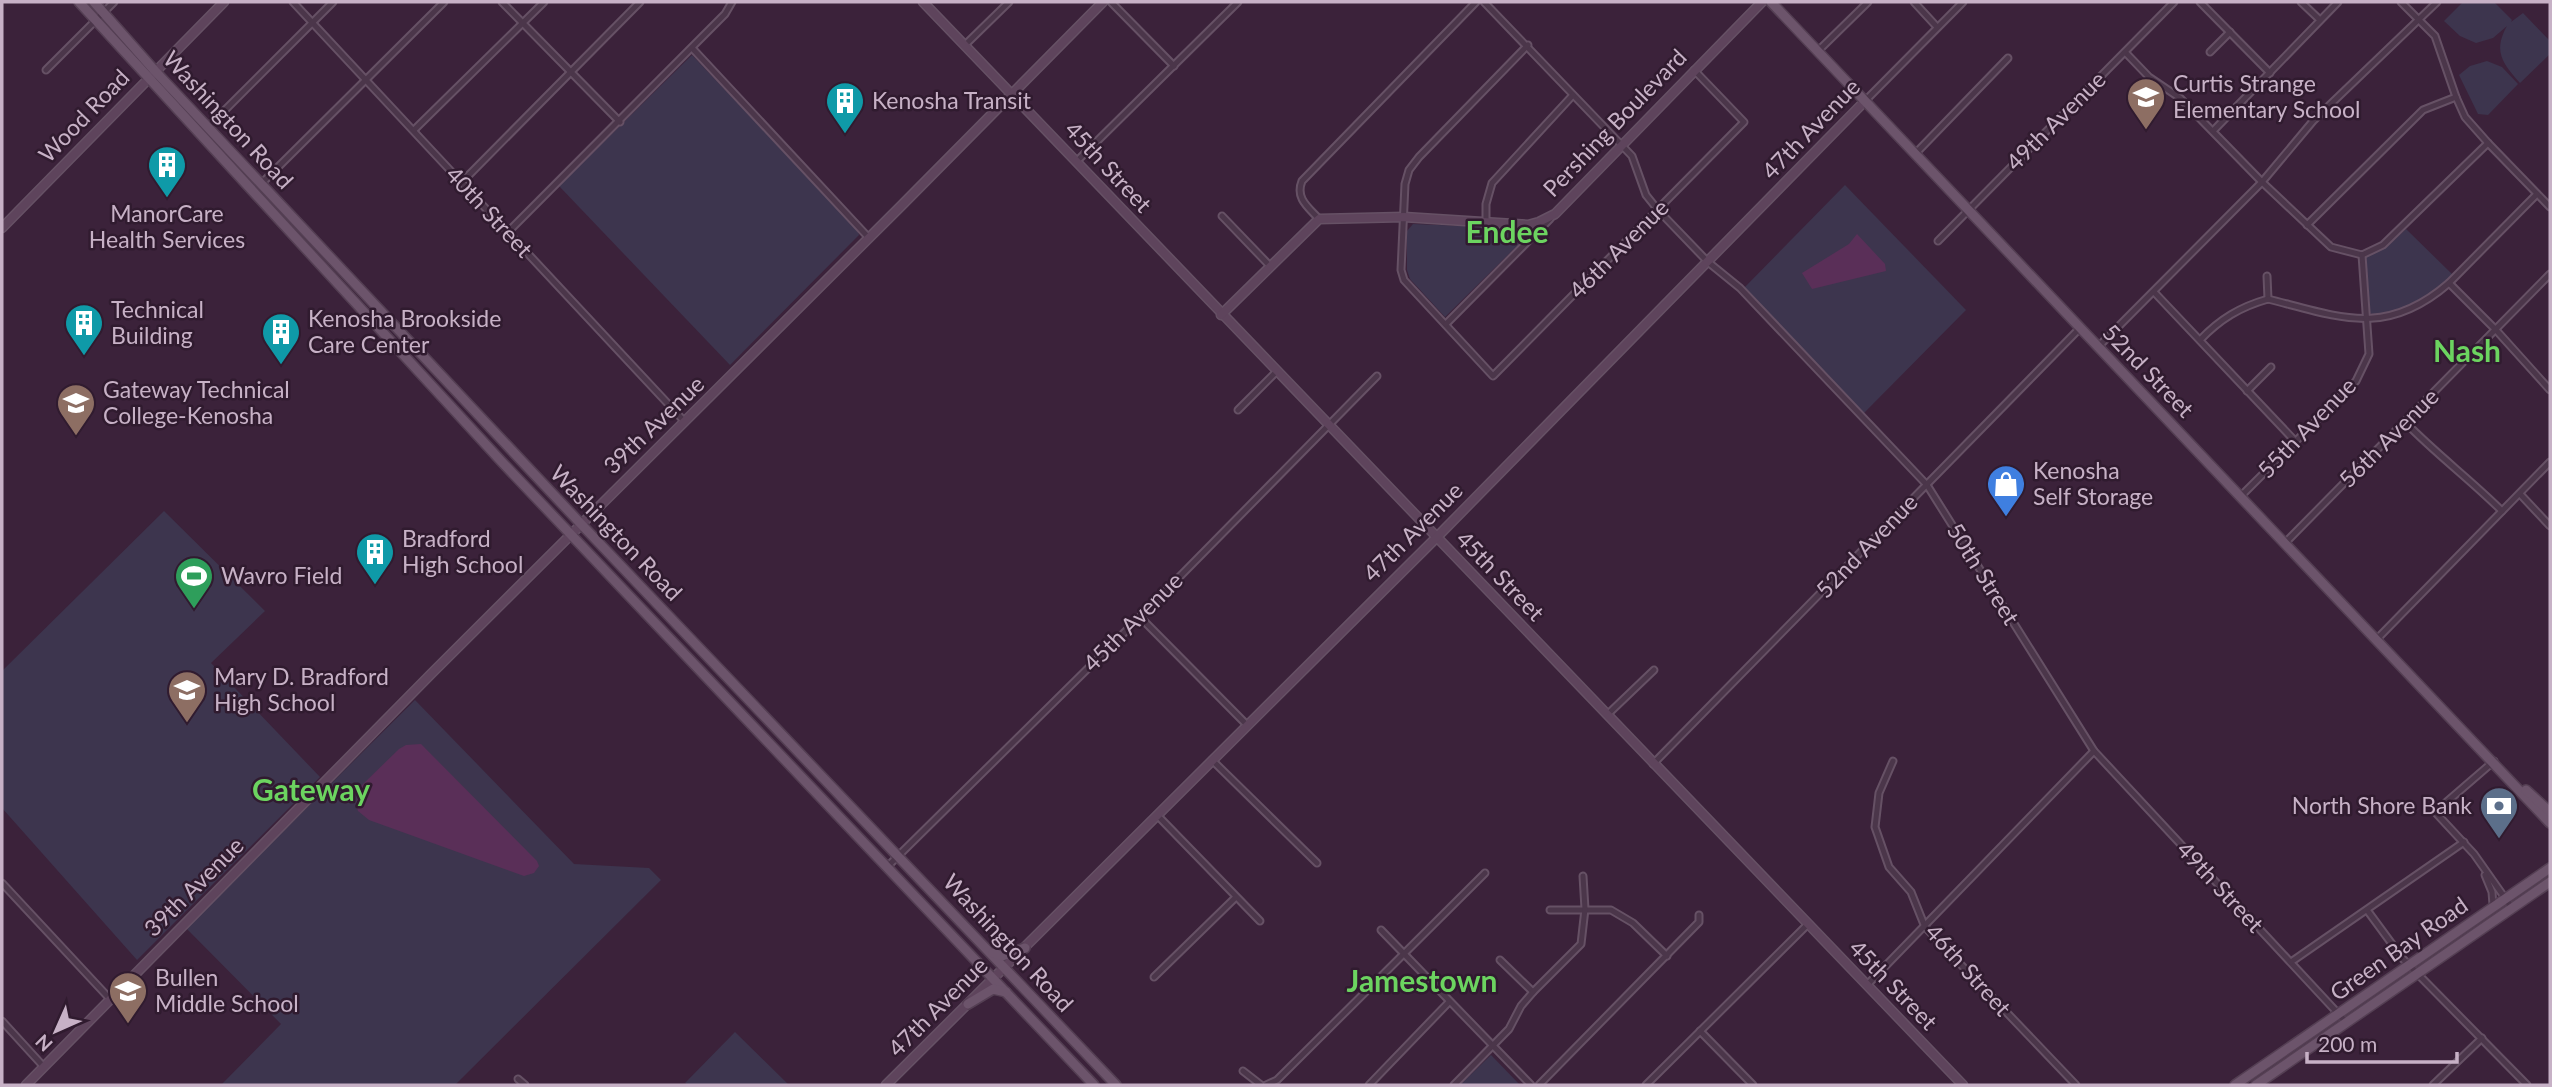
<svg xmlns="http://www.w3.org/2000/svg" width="2552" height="1087" font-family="Lato,sans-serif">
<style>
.green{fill:#3d354e}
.water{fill:#5a2f58}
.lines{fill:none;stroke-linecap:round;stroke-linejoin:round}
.street-casing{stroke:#665165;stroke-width:9}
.secondary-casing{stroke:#665165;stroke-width:11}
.primary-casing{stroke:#543f53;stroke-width:12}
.street{stroke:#4b364a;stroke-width:5}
.secondary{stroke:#5e445c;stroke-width:8}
.primary{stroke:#6c546b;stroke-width:9}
.labels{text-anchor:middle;stroke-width:5;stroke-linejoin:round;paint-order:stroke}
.poi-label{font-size:23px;fill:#c7b1c6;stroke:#301b2f;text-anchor:start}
.street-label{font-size:23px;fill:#c7b1c6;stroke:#301b2f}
.district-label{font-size:30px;font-weight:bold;fill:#6cd460;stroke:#301b2f}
</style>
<rect width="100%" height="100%" fill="#3b223a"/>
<g class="green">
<path d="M2463,2h31l18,18 -1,2 12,-9 27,28v13l-30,29c-18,-20 -27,-32 -13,-57l-14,12 -17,5 -16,-7 -16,-15z"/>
<polygon points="692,55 857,229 859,235 730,365 559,186"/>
<polygon points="2487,61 2502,67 2518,84 2488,115 2478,114 2459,75 2470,66"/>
<polygon points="1845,185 1966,310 1864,413 1744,288"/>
<polygon points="1413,224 1515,228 1523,235 1521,242 1445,317 1410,279 1407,270 1407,231"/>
<path d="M2406,229l47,46c-23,21 -48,37 -80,40l-3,-2 -4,-57 21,-9z"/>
<polygon points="164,511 265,611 211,663 320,777 137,960 2,808 2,671"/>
<polygon points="415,700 574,864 649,868 661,880 455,1085 224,1085 222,1084 281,1024 186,928"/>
<polygon points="735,1032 789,1085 688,1085 685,1083"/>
<polygon points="1491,1055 1520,1085 1460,1085"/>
</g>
<g class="water">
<polygon points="1857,234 1885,264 1886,271 1812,289 1802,273 1849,244"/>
<polygon points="421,744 537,861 539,866 534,873 524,876 369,820 358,811 356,804 360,787 399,749 406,745"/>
</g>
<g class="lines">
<defs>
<g id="street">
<polyline points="293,2 685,422"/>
<polyline points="502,2 620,122"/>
<polyline points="1111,2 1174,66"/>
<polyline points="1484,2 1632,156 1646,195 1658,210 1708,262 1740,288 1927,485 2094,751 2346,1022"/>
<polyline points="1914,2 1937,27"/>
<polyline points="2200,2 2270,73"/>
<polyline points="2301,2 2320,20"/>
<polyline points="2401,2 2435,36 2456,97 2465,117 2488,143 2550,207"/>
<polyline points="965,45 1009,2"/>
<polyline points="1528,45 1419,157 1409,170 1405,184 1401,270 1404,280 1493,376 1744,122 1694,70"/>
<polyline points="692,48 869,238"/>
<polyline points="1818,51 1868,2"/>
<polyline points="2125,52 2149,77 2180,98 2262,182 2331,247 2362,255"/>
<polyline points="2210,52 2230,32"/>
<polyline points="46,70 114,2"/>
<polyline points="1865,101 1963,2"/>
<polyline points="208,127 333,2"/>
<polyline points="414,130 544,2"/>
<polyline points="2213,131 2338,2"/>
<polyline points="1915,154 2008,58"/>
<polyline points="1076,162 1238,2"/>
<polyline points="462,182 640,2"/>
<polyline points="261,184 444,2"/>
<polyline points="1222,216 1270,266"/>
<path d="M1319,219c-11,-12 -24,-21 -17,-38l174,-179"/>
<polyline points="1486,221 1486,204 1492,183 1573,95"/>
<polyline points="2307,225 2423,110 2456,97"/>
<polyline points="508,232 725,14 732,2"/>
<polyline points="1938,241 2174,2"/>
<polyline points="2362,255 2383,245 2488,143"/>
<polyline points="2267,276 2268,299"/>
<polyline points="2449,283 2496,330 2550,390"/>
<polyline points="2154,292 2295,441"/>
<path d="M2268,299c71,18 118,39 181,-16l88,-89"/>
<polyline points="1446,324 1550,219"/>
<path d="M2200,340c20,-21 40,-33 68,-41"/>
<polyline points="2098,347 2262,182 2313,121 2437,2"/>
<polyline points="2247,391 2271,367"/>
<polyline points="1238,410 1276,372"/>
<path d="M2405,422c31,32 66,58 97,89"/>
<polyline points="2520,494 2550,526"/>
<polyline points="2241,496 2356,381 2369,354 2362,255"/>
<polyline points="2286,542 2550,274"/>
<polyline points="1140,617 1247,725"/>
<polyline points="2377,639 2550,462"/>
<polyline points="1607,715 1654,670"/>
<polyline points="1212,760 1317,863"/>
<polyline points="1893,761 1879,793 1875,827 1889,867 1911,892 1925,927 2076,1085"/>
<polyline points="2494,761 2435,812 2474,854 2512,908"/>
<polyline points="1653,764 2080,328"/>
<polyline points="1158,816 1260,921"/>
<polyline points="888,866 1140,617 1377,376"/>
<polyline points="2485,875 2492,892 2493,905"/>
<polyline points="2,883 110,999"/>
<polyline points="1550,910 1611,910 1633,923 1667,956"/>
<polyline points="2367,910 2403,959 2527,1085"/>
<polyline points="1381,930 1531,1085"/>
<polyline points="1500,960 1533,992"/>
<polyline points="2291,962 2464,842"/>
<polyline points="1154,977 1235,898"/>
<polyline points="1867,985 2094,751"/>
<polyline points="2,1021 44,1067"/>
<polyline points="1700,1031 1753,1085"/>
<polyline points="1243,1071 1261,1085"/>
<polyline points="518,1079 525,1085"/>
<polyline points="1266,1085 1277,1080 1485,873"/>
<polyline points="1369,1085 1449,1002"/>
<polyline points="1454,1085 1509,1029 1521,1006 1533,992 1581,944 1585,909 1583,876"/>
<polyline points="1539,1085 1699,922 1699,915"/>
<polyline points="1646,1085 1808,924"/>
<polyline points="2433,1085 2482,1038"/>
</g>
<g id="secondary">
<polyline points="923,2 1963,1085"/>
<polyline points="2,228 224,2"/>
<polyline points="1221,315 1319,219 1404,217 1528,225 1539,222 1555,214 1762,2"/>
<polyline points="26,1085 432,673 902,205 1103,2"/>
<polyline points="886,1085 1436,538 1865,101"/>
</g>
<g id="primary">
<polyline points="79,2 501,461 1094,1085"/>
<polyline points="94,2 155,71 581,524 1116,1085"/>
<polyline points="1771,2 2550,823"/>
<polyline points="2526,790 2550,812"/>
<polyline points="993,953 1002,956 1025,948"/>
<polyline points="968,1004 993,989 1006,992"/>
<polyline points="2235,1085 2550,868"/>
<polyline points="2256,1085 2550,882"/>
</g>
</defs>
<use href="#street" class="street-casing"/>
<use href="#secondary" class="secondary-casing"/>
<use href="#primary" class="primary-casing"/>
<use href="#street" class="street"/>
<use href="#secondary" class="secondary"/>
<use href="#primary" class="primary"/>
</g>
<defs>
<symbol id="school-pin" viewBox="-11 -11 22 30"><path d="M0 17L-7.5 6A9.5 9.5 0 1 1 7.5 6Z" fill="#8d6e63" stroke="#301b2f"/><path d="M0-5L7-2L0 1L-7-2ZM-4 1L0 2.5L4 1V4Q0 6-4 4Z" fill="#fff"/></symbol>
<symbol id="building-pin" viewBox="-11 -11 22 30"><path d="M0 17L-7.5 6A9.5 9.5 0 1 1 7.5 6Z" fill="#0f9aa8" stroke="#301b2f"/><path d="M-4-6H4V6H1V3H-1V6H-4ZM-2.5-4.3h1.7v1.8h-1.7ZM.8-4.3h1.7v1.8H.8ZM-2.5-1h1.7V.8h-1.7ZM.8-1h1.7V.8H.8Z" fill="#fff"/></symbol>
<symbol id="university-pin" viewBox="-11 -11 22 30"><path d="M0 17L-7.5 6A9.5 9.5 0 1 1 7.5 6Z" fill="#8d6e63" stroke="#301b2f"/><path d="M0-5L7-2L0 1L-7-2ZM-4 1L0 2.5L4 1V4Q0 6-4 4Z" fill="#fff"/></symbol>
<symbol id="shop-pin" viewBox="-11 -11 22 30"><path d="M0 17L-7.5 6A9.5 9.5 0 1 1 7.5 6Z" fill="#3f7fe0" stroke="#301b2f"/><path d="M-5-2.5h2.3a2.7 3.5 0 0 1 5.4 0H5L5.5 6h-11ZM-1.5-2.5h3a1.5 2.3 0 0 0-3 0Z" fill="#fff"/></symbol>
<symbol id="stadium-pin" viewBox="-11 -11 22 30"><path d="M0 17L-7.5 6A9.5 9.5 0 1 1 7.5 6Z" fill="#2e9e5b" stroke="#301b2f"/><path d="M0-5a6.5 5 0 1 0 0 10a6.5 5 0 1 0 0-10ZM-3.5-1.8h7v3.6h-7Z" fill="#fff"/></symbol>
<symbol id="bank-pin" viewBox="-11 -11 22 30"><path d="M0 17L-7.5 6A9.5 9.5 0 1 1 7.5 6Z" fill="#5c6f8a" stroke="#301b2f"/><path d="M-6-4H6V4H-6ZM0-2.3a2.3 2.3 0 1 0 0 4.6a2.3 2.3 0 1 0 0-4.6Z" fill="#fff"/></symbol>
</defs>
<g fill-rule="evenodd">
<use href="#school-pin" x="2124" y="75" width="44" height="60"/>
<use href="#building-pin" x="823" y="79" width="44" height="60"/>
<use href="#building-pin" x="145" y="143" width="44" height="60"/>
<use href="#building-pin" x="62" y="301" width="44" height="60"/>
<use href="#building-pin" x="259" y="310" width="44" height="60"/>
<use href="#university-pin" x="54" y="381" width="44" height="60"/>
<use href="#shop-pin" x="1984" y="462" width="44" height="60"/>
<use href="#building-pin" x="353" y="530" width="44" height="60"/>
<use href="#stadium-pin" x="172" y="554" width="44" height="60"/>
<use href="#school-pin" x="165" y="668" width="44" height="60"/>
<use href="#bank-pin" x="2477" y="784" width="44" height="60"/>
<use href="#school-pin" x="106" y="969" width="44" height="60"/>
</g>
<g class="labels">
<g class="poi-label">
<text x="2173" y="92">Curtis Strange<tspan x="2173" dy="26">Elementary School</tspan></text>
<text x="872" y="109">Kenosha Transit</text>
<text x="167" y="222" text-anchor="middle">ManorCare<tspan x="167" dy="26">Health Services</tspan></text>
<text x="111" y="318">Technical<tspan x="111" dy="26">Building</tspan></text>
<text x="308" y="327">Kenosha Brookside<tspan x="308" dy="26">Care Center</tspan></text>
<text x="103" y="398">Gateway Technical<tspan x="103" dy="26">College-Kenosha</tspan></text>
<text x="2033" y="479">Kenosha<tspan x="2033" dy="26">Self Storage</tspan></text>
<text x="402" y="547">Bradford<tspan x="402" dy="26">High School</tspan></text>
<text x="221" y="584">Wavro Field</text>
<text x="214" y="685">Mary D. Bradford<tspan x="214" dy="26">High School</tspan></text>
<text x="2472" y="814" text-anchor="end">North Shore Bank</text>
<text x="155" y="986">Bullen<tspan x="155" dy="26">Middle School</tspan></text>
</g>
<g class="street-label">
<text transform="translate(84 116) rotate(-46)" y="8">Wood Road</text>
<text transform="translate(228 120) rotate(47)" y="8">Washington Road</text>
<text transform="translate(2056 121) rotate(-45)" y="8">49th Avenue</text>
<text transform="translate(1615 123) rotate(-46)" y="8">Pershing Boulevard</text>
<text transform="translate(1811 129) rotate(-46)" y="8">47th Avenue</text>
<text transform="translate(1108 167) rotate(47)" y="8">45th Street</text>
<text transform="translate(489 212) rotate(47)" y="8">40th Street</text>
<text transform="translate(1619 249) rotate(-45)" y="8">46th Avenue</text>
<text transform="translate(2148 371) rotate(46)" y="8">52nd Street</text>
<text transform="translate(654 425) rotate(-44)" y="8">39th Avenue</text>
<text transform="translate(2307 428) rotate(-46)" y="8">55th Avenue</text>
<text transform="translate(2389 438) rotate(-45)" y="8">56th Avenue</text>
<text transform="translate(1413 532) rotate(-45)" y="8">47th Avenue</text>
<text transform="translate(616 533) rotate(46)" y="8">Washington Road</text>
<text transform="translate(1867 546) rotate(-46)" y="8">52nd Avenue</text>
<text transform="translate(1983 574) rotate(58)" y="8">50th Street</text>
<text transform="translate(1500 576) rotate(46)" y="8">45th Street</text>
<text transform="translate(1133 622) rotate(-45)" y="8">45th Avenue</text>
<text transform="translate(194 887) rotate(-45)" y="8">39th Avenue</text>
<text transform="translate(2220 887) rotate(47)" y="8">49th Street</text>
<text transform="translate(1008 943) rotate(47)" y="8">Washington Road</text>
<text transform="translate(2399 949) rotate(-35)" y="8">Green Bay Road</text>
<text transform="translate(1968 970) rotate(48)" y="8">46th Street</text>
<text transform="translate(1893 985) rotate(46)" y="8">45th Street</text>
<text transform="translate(938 1007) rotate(-45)" y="8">47th Avenue</text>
</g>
<g class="district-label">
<text x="1507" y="243">Endee</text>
<text x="2467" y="362">Nash</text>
<text x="311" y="801">Gateway</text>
<text x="1422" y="992">Jamestown</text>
</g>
</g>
<rect width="2552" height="1087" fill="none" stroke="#c7b1c6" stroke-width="7"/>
<g transform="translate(56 1031) rotate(225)" stroke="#301b2f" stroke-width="5" paint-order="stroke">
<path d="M0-5L12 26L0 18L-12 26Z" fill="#c7b1c6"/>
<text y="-10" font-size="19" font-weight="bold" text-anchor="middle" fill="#c7b1c6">N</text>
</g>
<path d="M2307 1052v10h150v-10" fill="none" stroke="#c7b1c6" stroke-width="3.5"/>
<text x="2318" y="1052" font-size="21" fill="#c7b1c6" stroke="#301b2f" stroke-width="5" paint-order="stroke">200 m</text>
</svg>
